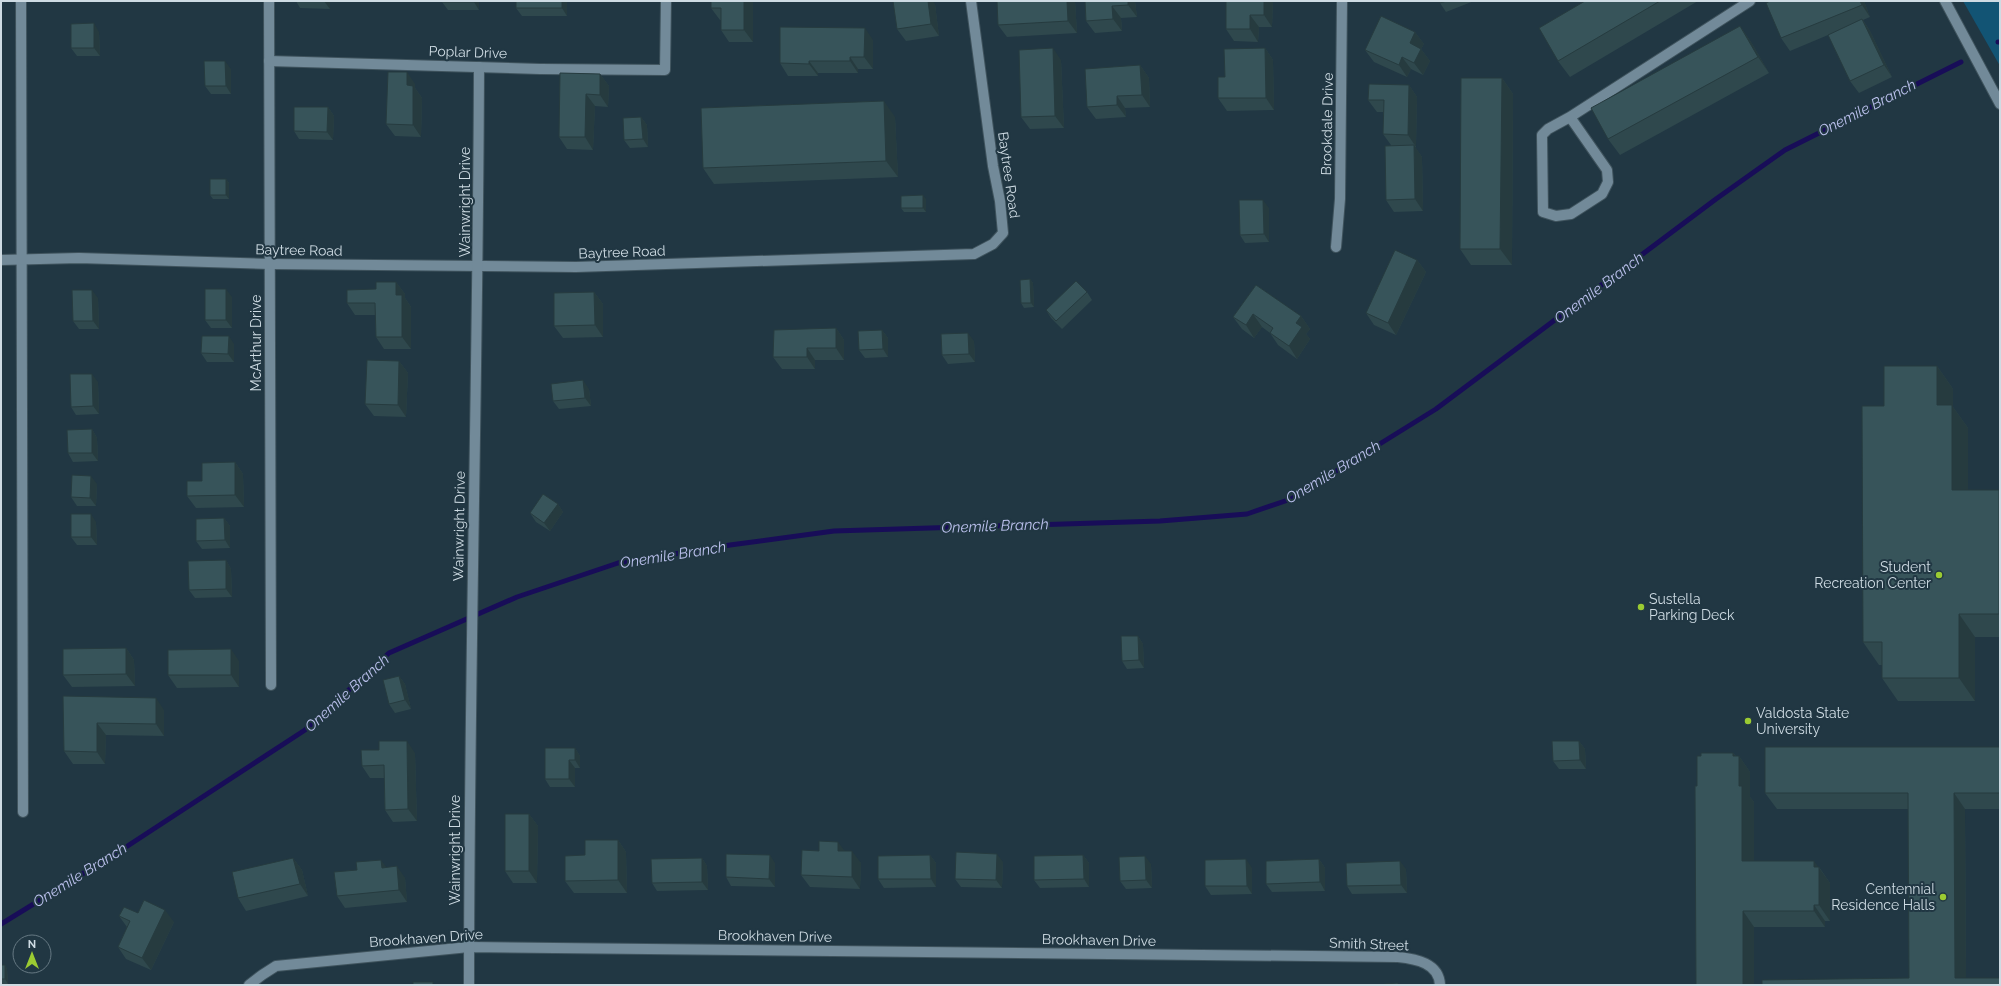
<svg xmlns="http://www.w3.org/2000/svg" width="2001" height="986" font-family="Raleway,sans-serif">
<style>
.green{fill:#125474}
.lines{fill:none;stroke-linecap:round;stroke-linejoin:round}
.stream{stroke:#180d58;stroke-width:5}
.minor-casing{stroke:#3f535d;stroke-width:12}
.minor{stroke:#728a99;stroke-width:10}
.wall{fill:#2f484d}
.shaded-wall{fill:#263b3f}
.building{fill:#37545a;stroke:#263b3f}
.poi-dot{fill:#9bcb32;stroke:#213743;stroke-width:1.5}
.labels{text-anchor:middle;stroke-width:4;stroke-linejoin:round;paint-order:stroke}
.street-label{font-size:14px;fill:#cedbe3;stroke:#213743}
.poi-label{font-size:14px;fill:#cedbe3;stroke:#213743;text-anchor:end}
.water-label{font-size:15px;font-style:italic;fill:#bbc1ed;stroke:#213743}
</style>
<rect width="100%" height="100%" fill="#213743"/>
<polygon class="green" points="1963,1 2000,1 2000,66"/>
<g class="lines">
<g class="stream">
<polyline points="1998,42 2000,42"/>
<polyline points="1,924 126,847 305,730 389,653 517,597 618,563 730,545 834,531 1160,521 1247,514 1291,499 1436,409 1716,199 1785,150 1961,62"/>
</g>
<defs>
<g id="minor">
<polyline points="21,1 23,812"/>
<polyline points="269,1 271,685"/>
<polyline points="1945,1 2000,104"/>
<polyline points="269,61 540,69 665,70 666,1"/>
<polyline points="1570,117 1607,170 1608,182 1602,194 1571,214 1556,216 1543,212 1542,135 1548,129 1570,117 1750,1"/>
<polyline points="1336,247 1340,199 1342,1"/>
<polyline points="1,260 79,258 270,264 576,267 974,254 993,244 1003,233 1000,201 993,166 971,1"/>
<path d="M249,985l13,-10 14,-9 193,-19 929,10c18,2 41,6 42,28"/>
<path d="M469,985c0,-306 9,-612 10,-918"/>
</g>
</defs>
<use href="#minor" class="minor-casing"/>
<use href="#minor" class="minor"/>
</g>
<g class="wall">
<polygon points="296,1 330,1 330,9 300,8"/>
<polygon points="442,1 479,1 479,10 448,10 442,2"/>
<polygon points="567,1 567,16 522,16 516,8"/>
<polygon points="711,1 753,1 753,42 729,42 721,30 721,20 720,20 711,8"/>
<polygon points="1075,1 1077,33 1007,37 998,25"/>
<polygon points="1085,1 1135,1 1137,17 1121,18 1122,31 1095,33 1086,21"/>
<polygon points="1273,1 1272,27 1259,27 1258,42 1234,41 1226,29"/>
<polygon points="1440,1 1474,1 1446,12 1440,3"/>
<polygon points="1585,1 1698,1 1570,77 1558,61"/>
<polygon points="1864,1 1870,17 1863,20 1870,31 1892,77 1859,93 1850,81 1840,30 1790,51 1781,38"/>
<polygon points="935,4 939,36 906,41 897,29"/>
<polygon points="1740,26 1751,42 1769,73 1620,155 1608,139"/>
<polygon points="99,32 100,56 77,56 71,48"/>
<polygon points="1415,32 1424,44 1421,49 1430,61 1423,75 1411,69 1407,77 1374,62 1365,50"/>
<polygon points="873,40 873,69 858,69 858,73 818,73 818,76 788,76 780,63"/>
<polygon points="1265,48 1273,60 1274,110 1227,111 1218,98"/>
<polygon points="1061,60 1064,128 1030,129 1021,117"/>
<polygon points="1140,65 1149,78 1150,107 1125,108 1126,117 1096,119 1087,107"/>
<polygon points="231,69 231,94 211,94 205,86"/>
<polygon points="560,73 600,74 609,86 608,107 595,106 593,150 567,149 559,137"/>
<polygon points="1502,78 1513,94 1512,265 1471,265 1460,249"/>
<polygon points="415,84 415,88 422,98 421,137 395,136 386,124"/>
<polygon points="1409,85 1417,97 1416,147 1415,147 1422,157 1423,211 1394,212 1386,200 1391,145 1383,134 1383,112 1377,112 1368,100"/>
<polygon points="328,107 334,116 333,140 299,139 294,131"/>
<polygon points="641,117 647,125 648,147 630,148 624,140"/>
<polygon points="895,117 898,177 714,184 703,168"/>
<polygon points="226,179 229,183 229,199 213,199 210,195"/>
<polygon points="926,199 926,212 904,212 901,208"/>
<polygon points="1269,208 1269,242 1245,243 1240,235"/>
<polygon points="1417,260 1426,272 1396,335 1374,325 1366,313"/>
<polygon points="1030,279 1033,283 1034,307 1024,308 1021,303"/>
<polygon points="396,282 405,294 405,298 411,307 411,349 384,349 376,337 376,315 355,315 347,303 376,289"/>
<polygon points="1256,285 1301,316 1310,329 1306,334 1310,339 1297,359 1278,345 1270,333 1262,327 1254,338 1242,329 1233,317"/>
<polygon points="594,292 603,304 603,337 563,338 554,326"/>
<polygon points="1087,292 1092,300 1062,329 1051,318 1046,310"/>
<polygon points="232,297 232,328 211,328 205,320"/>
<polygon points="98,298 99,329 79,329 73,321"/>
<polygon points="836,328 844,340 844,360 815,360 815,369 782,369 773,357"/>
<polygon points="882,330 888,338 888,357 865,358 859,350"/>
<polygon points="974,341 975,362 948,364 942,355"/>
<polygon points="234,344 234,362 207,362 201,353"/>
<polygon points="399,361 408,373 406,417 374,416 365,404"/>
<polygon points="1937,366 1953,389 1953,407 1968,428 1968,490 2000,491 2000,637 1975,637 1975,701 1898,701 1882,678 1882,665 1879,665 1863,642 1884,406"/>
<polygon points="98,382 99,414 76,415 71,407"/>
<polygon points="589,389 591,406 559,409 553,401"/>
<polygon points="92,429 97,438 98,461 73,462 68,453"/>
<polygon points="235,462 243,474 244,507 196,508 187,496 202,481"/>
<polygon points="97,484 96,506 77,506 71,497"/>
<polygon points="558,504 563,512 550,531 536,522 530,513"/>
<polygon points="224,518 230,526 230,548 202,549 196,541"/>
<polygon points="96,522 97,545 77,545 71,537"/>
<polygon points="226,560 231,569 232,597 195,598 189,590"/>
<polygon points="1138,636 1143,644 1144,668 1127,669 1122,661"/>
<polygon points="126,648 134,660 135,686 72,687 63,675"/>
<polygon points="239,661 239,687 177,688 168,675"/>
<polygon points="399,676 405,684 411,709 395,713 389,704"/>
<polygon points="63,696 164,710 164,736 106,735 105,764 73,764 64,751"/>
<polygon points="1579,741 1585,749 1586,769 1559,769 1553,761"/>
<polygon points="2000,747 2000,809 1965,809 1966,978 1909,978 1908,809 1777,809 1765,793"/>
<polygon points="575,748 580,756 580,768 575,768 575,787 550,787 545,779"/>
<polygon points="415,753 417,821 393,822 385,810 384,778 370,778 362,766"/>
<polygon points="1733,753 1736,756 1739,756 1750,772 1750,797 1754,802 1754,861 1819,867 1830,883 1830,921 1825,921 1825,927 1754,927 1754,985 1697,786 1701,756"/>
<polygon points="529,814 538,826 537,883 513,883 505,871"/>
<polygon points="618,840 626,852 627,893 574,893 565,881 585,855"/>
<polygon points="845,851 861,863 860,889 810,887 801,875"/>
<polygon points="930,855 936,863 936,887 884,888 878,879"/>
<polygon points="1083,855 1089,863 1089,887 1040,888 1034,880"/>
<polygon points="293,858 302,870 308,896 246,911 238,898"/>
<polygon points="702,858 707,866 708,890 657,891 652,883"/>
<polygon points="1319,859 1325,868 1325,891 1272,892 1266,884"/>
<polygon points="1003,862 1002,888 961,887 955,879"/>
<polygon points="775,863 775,887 731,886 726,877"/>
<polygon points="1151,864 1152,888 1126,889 1120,881"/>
<polygon points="386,867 405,878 407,902 345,908 337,896"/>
<polygon points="1252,868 1252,894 1211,895 1205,886"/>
<polygon points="1406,869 1407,893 1352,894 1347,886"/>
<polygon points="119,916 174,922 151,970 126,959 118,947 127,927"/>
<polygon points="1,965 5,965 7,969 8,984 1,984"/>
</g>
<g class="shaded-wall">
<polygon points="324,1 330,1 330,9"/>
<polygon points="474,1 479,1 479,10 474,2"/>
<polygon points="562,1 567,1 567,16 562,8"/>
<polygon points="744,1 753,1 753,42 744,30"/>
<polygon points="928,1 933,1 935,4 939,36 931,24"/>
<polygon points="1067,1 1075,1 1077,33 1068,21"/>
<polygon points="1128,1 1135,1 1137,17 1128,5"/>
<polygon points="1264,1 1273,1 1272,27 1264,15"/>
<polygon points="1860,1 1864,1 1870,17 1862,5"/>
<polygon points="1112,6 1121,18 1122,31 1113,19"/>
<polygon points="1250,15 1259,27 1258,42 1250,29"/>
<polygon points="1862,19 1870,31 1892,77 1884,65"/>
<polygon points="94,23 99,32 100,56 94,48"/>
<polygon points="1740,26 1751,42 1769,73 1758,57"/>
<polygon points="865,28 873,40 873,69 864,57"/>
<polygon points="1415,32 1424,44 1421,49 1430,61 1423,75 1414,63 1410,43"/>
<polygon points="1053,48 1061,60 1064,128 1055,116"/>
<polygon points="1265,48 1273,60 1274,110 1266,98"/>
<polygon points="850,57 858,69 858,73 850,61"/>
<polygon points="1402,57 1411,69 1407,77 1399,65"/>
<polygon points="225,61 231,69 231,94 226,86"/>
<polygon points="809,61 818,73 818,76 809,64"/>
<polygon points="1140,65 1149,78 1150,107 1142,95"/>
<polygon points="407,72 415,84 415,88 422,98 421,137 413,125 407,85"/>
<polygon points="600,74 609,86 608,107 600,95"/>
<polygon points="1502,78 1513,94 1512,265 1500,249"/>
<polygon points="1409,85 1417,97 1416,147 1408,135"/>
<polygon points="586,94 595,106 593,150 585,137"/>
<polygon points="1117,96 1125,108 1126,117 1117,105"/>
<polygon points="884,101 895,117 898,177 886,161"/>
<polygon points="328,107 334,116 333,140 327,132"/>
<polygon points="641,117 647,125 648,147 643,139"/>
<polygon points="1414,145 1422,157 1423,211 1415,199"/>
<polygon points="226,179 229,183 229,199 226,195"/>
<polygon points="923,195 926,199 926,212 923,208"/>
<polygon points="1263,200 1269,208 1269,242 1264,234"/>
<polygon points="1417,260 1426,272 1396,335 1388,323"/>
<polygon points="1030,279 1033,283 1034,307 1031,303"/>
<polygon points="396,282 405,294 405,298 411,307 411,349 402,337 396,295"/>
<polygon points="226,289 232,297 232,328 226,320"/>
<polygon points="92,290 98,298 99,329 93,321"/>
<polygon points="594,292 603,304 603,337 595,325"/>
<polygon points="1253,314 1262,327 1254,338 1246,325"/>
<polygon points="1301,316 1310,329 1306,334 1310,339 1297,359 1289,346 1296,323"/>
<polygon points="836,328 844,340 844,360 836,348"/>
<polygon points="882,330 888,338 888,357 883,349"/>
<polygon points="968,333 974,341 975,362 969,354"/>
<polygon points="229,336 234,344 234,362 228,354"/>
<polygon points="807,348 815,360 815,369 807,357"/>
<polygon points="399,361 408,373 406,417 398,405"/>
<polygon points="1937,366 1953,389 1953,407 1968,428 1968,513 1952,490 1937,405"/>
<polygon points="92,374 98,382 99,414 93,406"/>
<polygon points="583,380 589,389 591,406 585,398"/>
<polygon points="92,429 97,438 98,461 92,453"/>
<polygon points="235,462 243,474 244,507 235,495"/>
<polygon points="91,476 97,484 96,506 90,498"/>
<polygon points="1999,490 2000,491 2000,615 1999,614"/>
<polygon points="558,504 563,512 550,531 544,523"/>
<polygon points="91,514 96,522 97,545 91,537"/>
<polygon points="224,518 230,526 230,548 225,540"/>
<polygon points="226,560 231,569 232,597 226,589"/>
<polygon points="1959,614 1975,637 1975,701 1959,678"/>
<polygon points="1138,636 1143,644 1144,668 1139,660"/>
<polygon points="126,648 134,660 135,686 126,674"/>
<polygon points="231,649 239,661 239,687 231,675"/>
<polygon points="399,676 405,684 411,709 405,700"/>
<polygon points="156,698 164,710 164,736 156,724"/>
<polygon points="97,723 106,735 105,764 97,752"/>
<polygon points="407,741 415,753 417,821 408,809"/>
<polygon points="1579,741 1585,749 1586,769 1580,760"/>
<polygon points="575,748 580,756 580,768 575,760"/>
<polygon points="1733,753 1739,760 1739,756 1750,772 1750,797 1754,802 1754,877 1742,861 1739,786 1733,756"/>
<polygon points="569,760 575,768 575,787 569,779"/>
<polygon points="1954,793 1965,809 1966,985 1955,978"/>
<polygon points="529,814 538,826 537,883 529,871"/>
<polygon points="618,840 626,852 627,893 618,880"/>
<polygon points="838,842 847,854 838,851"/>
<polygon points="852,851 861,863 860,889 852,877"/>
<polygon points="997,854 1003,862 1002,888 996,880"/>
<polygon points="770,855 775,863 775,887 769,879"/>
<polygon points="930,855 936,863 936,887 931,879"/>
<polygon points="1083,855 1089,863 1089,887 1084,879"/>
<polygon points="1145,856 1151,864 1152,888 1146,880"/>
<polygon points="293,858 302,870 308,896 300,884"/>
<polygon points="702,858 707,866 708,890 702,882"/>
<polygon points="1246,859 1252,868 1252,894 1247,886"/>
<polygon points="1319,859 1325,868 1325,891 1320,882"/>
<polygon points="381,860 390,872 382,868"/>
<polygon points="1400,861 1406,869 1407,893 1401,885"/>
<polygon points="1814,861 1830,883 1830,921 1819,905 1814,867"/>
<polygon points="397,866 405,878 407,902 399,890"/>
<polygon points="1814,905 1825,921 1825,927 1814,911"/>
<polygon points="165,910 174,922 151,970 142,958"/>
<polygon points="1743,911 1754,927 1754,985 1743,985"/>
<polygon points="5,965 7,969 8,984 5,979"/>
</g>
<g class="building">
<rect x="442" y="1" width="32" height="1"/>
<rect x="516" y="1" width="46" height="7"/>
<polygon points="711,1 744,1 744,30 721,30 721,8 711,8"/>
<polygon points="893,1 928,1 931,24 897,29"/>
<polygon points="997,1 1067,1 1068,21 998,25"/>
<polygon points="1085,1 1128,1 1128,5 1112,6 1113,19 1086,21"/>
<polygon points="1226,1 1264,1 1264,15 1250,15 1250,29 1226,29"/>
<polygon points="1440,1 1447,1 1440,3"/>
<polygon points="1585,1 1660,1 1558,61 1539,28"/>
<polygon points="1770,1 1860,1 1862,5 1781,38 1766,3"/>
<polygon points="1381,16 1415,32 1410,43 1421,49 1414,63 1402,57 1399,65 1365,50"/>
<polygon points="1862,19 1884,65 1850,81 1828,35"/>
<polygon points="94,23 94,48 71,48 71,24"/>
<polygon points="1740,26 1758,57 1608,139 1591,108"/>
<polygon points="780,27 865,28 864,57 850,57 850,61 809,61 809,64 780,63"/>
<polygon points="1053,48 1055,116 1021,117 1019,50"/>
<polygon points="1265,48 1266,98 1218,98 1218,77 1225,77 1224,49"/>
<polygon points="204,61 225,61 226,86 205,86"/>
<polygon points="1140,65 1142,95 1117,96 1117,105 1087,107 1085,69"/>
<polygon points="388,72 407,72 407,85 413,86 413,125 386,124"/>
<polygon points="560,73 600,74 600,95 586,94 585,137 559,137"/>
<polygon points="1461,78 1502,78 1500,249 1460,249"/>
<polygon points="1369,84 1409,85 1408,135 1383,134 1384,100 1368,100"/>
<polygon points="884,101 886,161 703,168 701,108"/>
<polygon points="294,107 328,107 327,132 294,131"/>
<polygon points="641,117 643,139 624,140 623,118"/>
<polygon points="1414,145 1415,199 1386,200 1385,146"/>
<rect x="210" y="179" width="16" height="16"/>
<polygon points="923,195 923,208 901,208 901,196"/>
<polygon points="1239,200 1263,200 1264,234 1240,235"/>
<polygon points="1395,250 1417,260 1388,323 1366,313"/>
<polygon points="1030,279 1031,303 1021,303 1020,280"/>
<polygon points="1076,281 1087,292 1056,321 1046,310"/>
<polygon points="376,282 396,282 396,295 402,295 402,337 376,337 375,303 347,303 347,290 376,289"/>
<polygon points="1256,285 1301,316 1296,323 1302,327 1289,346 1270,333 1273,328 1253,314 1246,325 1233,317"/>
<rect x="205" y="289" width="21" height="31"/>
<polygon points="72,290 92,290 93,321 73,321"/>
<polygon points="594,292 595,325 554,326 554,293"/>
<polygon points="836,328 836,348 807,348 807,357 773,357 774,330"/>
<polygon points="882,330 883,349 859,350 858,331"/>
<polygon points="968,333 969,354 942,355 941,334"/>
<polygon points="202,336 229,336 228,354 201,353"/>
<polygon points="367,360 399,361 398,405 365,404"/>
<polygon points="1884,366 1937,366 1937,405 1952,405 1952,490 1999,490 1999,614 1959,614 1959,678 1882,678 1882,642 1863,642 1862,406 1884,406"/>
<polygon points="70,374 92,374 93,406 71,407"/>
<polygon points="583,380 585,398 553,401 551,384"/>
<polygon points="92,429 92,453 68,453 67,430"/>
<polygon points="235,462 235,495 187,496 187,481 202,481 202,463"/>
<polygon points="72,475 91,476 90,498 71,497"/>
<polygon points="543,494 558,504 544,523 530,513"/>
<rect x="71" y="514" width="20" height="23"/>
<polygon points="224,518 225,540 196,541 196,519"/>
<polygon points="226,560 226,589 189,590 188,561"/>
<polygon points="1121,636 1138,636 1139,660 1122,661"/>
<polygon points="126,648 126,674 63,675 63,649"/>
<polygon points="231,649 231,675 168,675 168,650"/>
<polygon points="399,676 405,700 389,704 383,680"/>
<polygon points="63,696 156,698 156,724 97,723 97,752 64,751"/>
<polygon points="379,741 407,741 408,809 385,810 384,765 362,766 361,750 379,750"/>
<polygon points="1552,741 1579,741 1580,760 1553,761"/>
<polygon points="1765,747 2000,747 2000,793 1954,793 1955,978 2000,978 2000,985 1762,985 1762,980 1909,978 1908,793 1765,793"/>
<polygon points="545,748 575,748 575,760 569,760 569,779 545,779"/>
<polygon points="1701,753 1733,753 1733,756 1739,756 1739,786 1742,786 1742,861 1814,861 1814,867 1819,867 1819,905 1814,905 1814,911 1743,911 1743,985 1696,985 1695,786 1697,786 1697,756 1701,756"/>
<rect x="505" y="814" width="24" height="57"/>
<polygon points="585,840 618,840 618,880 565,881 565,856 585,855"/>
<polygon points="819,841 838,842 838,851 852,851 852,877 801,875 802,850 819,851"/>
<polygon points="956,852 997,854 996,880 955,879"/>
<polygon points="726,854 770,855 769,879 726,877"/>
<polygon points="930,855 931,879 878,879 878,856"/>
<polygon points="1083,855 1084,879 1034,880 1034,856"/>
<polygon points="1145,856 1146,880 1120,881 1119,857"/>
<polygon points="293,858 300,884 238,898 232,872"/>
<polygon points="702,858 702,882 652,883 651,859"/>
<polygon points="1246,859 1247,886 1205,886 1205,860"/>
<polygon points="1319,859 1320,882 1266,884 1266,861"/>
<polygon points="381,860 382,868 397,866 399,890 337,896 334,872 357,870 356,862"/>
<polygon points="1400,861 1401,885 1347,886 1346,863"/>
<polygon points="144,900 165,910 142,958 118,947 130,921 119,916 124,907 138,913"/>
<rect x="1" y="965" width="4" height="14"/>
<rect x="413" y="982" width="20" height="3"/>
<polygon points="1398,983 1398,985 1384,985 1384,984"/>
</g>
<g class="poi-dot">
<circle cx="1939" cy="575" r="4"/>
<circle cx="1641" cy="607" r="4"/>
<circle cx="1748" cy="721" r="4"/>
<circle cx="1943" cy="897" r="4"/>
</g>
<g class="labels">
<g class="street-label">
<text transform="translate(468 52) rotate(2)" y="5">Poplar Drive</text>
<text transform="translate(1327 124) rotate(-89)" y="5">Brookdale Drive</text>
<text transform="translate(1009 175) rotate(82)" y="5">Baytree Road</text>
<text transform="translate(465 202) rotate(-90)" y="5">Wainwright Drive</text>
<text transform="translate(299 250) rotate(1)" y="5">Baytree Road</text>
<text transform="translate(622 252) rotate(-2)" y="5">Baytree Road</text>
<text transform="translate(256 343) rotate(-90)" y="5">McArthur Drive</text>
<text transform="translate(459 526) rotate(-89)" y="5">Wainwright Drive</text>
<text transform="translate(455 850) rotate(-90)" y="5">Wainwright Drive</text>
<text transform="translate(775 936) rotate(1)" y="5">Brookhaven Drive</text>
<text transform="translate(426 938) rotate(-4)" y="5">Brookhaven Drive</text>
<text transform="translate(1099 940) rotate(1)" y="5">Brookhaven Drive</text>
<text transform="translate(1369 944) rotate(2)" y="5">Smith Street</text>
</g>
<g class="poi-label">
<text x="1931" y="572">Student<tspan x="1931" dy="16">Recreation Center</tspan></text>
<text x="1649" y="604" text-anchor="start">Sustella<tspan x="1649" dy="16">Parking Deck</tspan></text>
<text x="1756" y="718" text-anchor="start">Valdosta State<tspan x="1756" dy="16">University</tspan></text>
<text x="1935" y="894">Centennial<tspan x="1935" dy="16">Residence Halls</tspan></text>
</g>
<g class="water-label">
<text transform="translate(1867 108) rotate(-27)" y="5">Onemile Branch</text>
<text transform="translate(1599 288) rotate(-37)" y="5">Onemile Branch</text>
<text transform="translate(1333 472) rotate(-31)" y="5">Onemile Branch</text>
<text transform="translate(995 526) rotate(-2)" y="5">Onemile Branch</text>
<text transform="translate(673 555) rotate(-9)" y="5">Onemile Branch</text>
<text transform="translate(347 693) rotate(-42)" y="5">Onemile Branch</text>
<text transform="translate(80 875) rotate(-32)" y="5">Onemile Branch</text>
</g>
</g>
<rect width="2001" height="986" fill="none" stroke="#cedbe3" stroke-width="4"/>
<g transform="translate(32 954)"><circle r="19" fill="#213743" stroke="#667983"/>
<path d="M0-3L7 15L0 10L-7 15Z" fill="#9bcb32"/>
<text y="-6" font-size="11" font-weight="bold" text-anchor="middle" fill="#cedbe3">N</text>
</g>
</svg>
